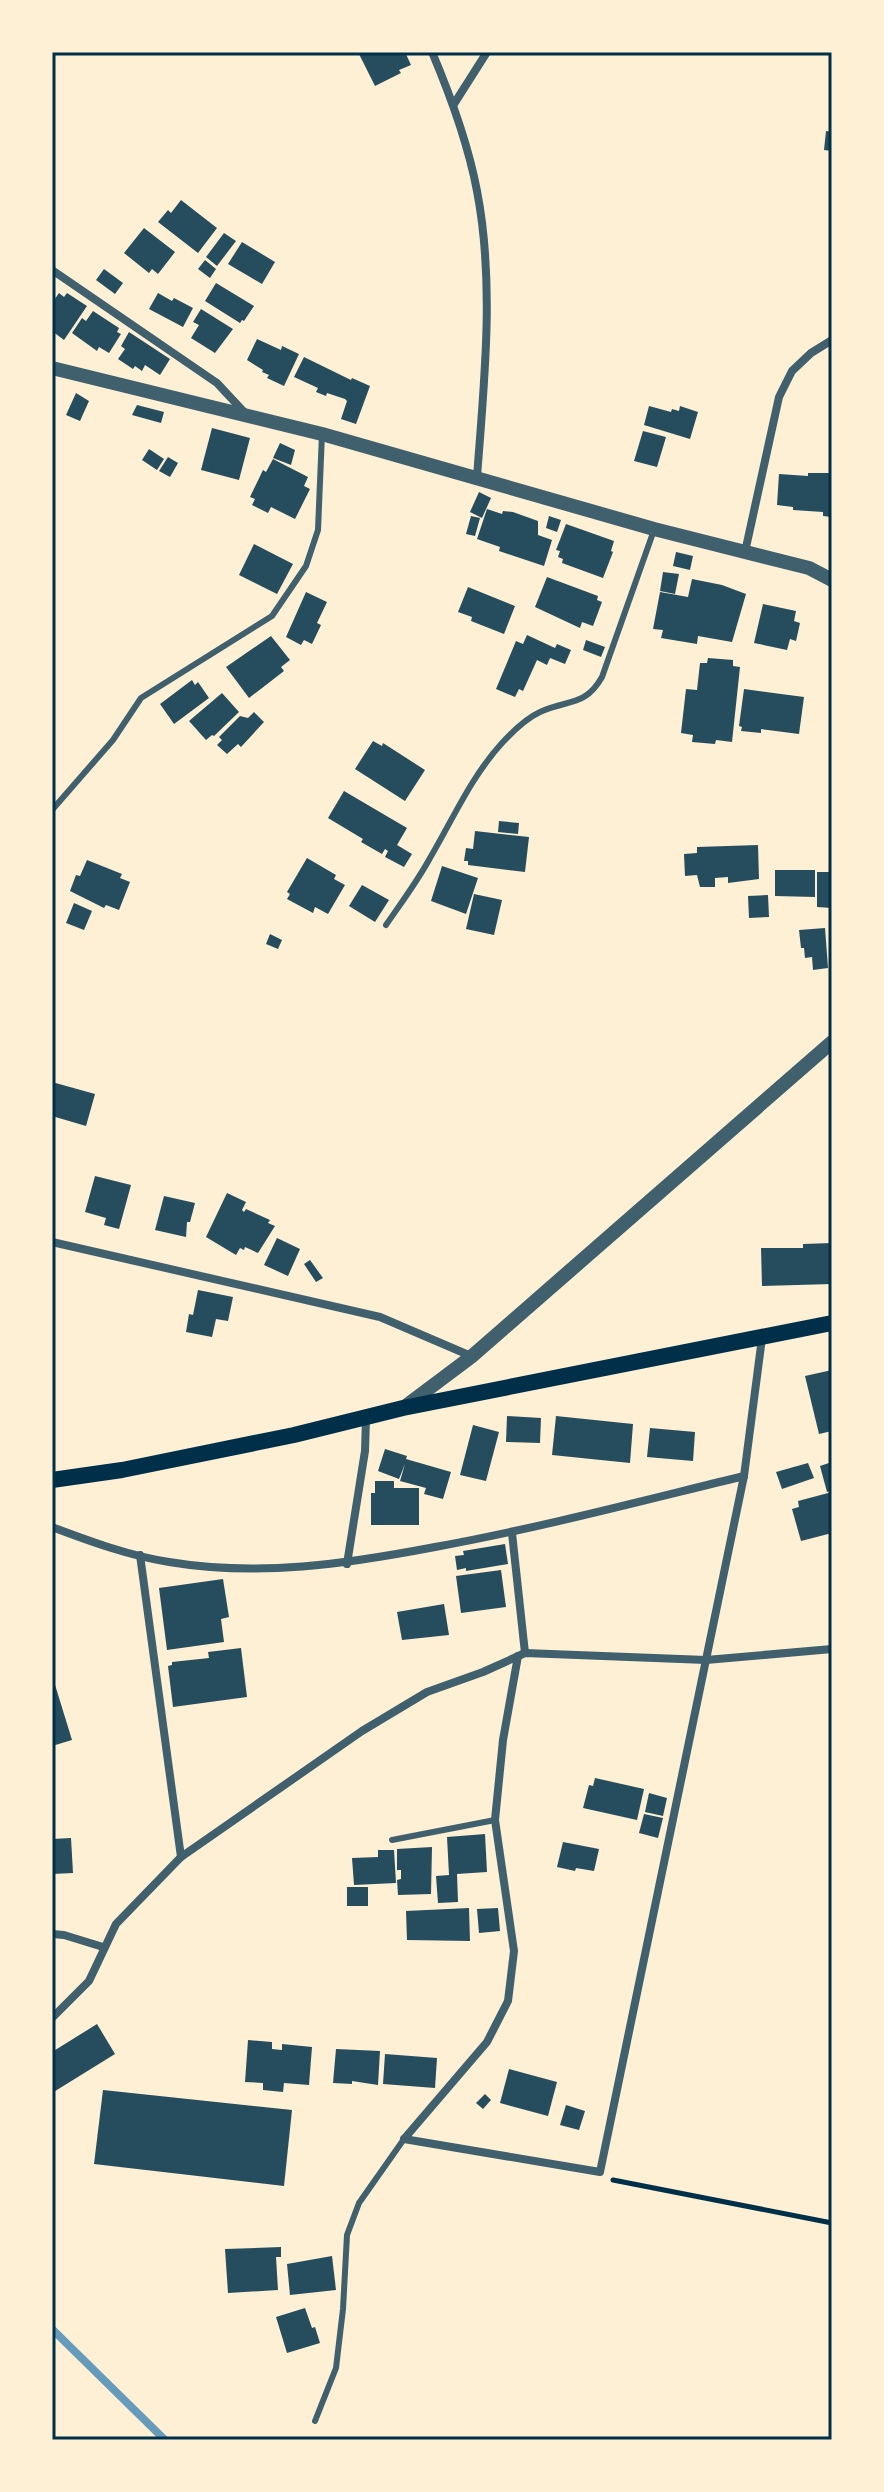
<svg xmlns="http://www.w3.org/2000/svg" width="884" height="2492" font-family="'DM Sans',sans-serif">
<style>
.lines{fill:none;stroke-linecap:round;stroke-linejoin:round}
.stream{stroke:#669bbc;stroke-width:8}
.building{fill:#264d5e}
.path{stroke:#003049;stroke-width:5}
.service{stroke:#3f606c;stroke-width:6}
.minor{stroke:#3f606c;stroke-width:8}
.tertiary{stroke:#3f606c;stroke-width:14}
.secondary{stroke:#003049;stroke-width:16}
.neatline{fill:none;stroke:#003049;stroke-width:3}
</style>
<rect width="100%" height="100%" fill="#fdf0d5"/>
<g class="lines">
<polyline class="stream" points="52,2329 165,2440"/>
</g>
<g class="building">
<polygon points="363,52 405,52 411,65 399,70 401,73 375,86 359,54"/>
<polygon points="826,131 832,132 832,151 824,150"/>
<polygon points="181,200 217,228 198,253 158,222 168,210 171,213"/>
<polygon points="144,228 175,252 158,274 152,269 149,273 124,253"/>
<polygon points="224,233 236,241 217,266 206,257"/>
<polygon points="242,242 275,262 262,284 228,264"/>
<polygon points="205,260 216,269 210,278 198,269"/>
<polygon points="104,269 123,283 115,294 96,280"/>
<polygon points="216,283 254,306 244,321 242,320 240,323 205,301"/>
<polygon points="59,293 64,297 67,293 87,306 64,340 52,331 52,303"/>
<polygon points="158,293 172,301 174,298 193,308 183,327 149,309"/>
<polygon points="201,309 233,329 215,353 191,338 199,325 193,322"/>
<polygon points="93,311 119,328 117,332 121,334 109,353 99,347 97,351 72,333 82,318 86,321"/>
<polygon points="129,332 170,359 160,375 145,365 142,371 135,366 133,369 118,359 125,349 121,346"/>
<polygon points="257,339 281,350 282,346 299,354 284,386 267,378 269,375 262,372 263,370 247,360"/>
<polygon points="304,357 351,380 352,378 370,386 356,424 341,419 347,401 345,399 327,393 326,396 316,392 318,388 294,377"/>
<polygon points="76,393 89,401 80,421 66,415"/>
<polygon points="137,405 164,412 161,423 132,415"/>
<polygon points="649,406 671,412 672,409 679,411 680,406 698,412 690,439 644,425"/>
<polygon points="212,428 250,438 239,480 201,470"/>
<polygon points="643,431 666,437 657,467 634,461"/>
<polygon points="280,443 295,450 291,465 273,458"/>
<polygon points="149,449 164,459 157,470 142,460"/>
<polygon points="168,457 178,463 170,477 159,471"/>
<polygon points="273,459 308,477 304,486 310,489 295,519 271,507 268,513 252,505 255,499 250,497 263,470 266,472"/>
<polygon points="808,473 832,473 832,517 823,516 823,512 793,510 793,507 777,505 779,474 808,476"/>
<polygon points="479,492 491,498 482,518 470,512"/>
<polygon points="487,509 502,514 503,511 513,512 538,521 538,535 552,540 544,566 499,551 500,547 477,539"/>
<polygon points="471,516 480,518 475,536 466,534"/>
<polygon points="549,516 561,520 557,532 546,528"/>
<polygon points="566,524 614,541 611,551 613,552 603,578 562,563 563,559 558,557 560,551 556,550"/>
<polygon points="254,544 293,564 277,594 239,575"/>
<polygon points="676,552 693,556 690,570 673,566"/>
<polygon points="663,572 679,574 675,594 660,591"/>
<polygon points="547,577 598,596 597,600 602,602 593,626 582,622 580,628 535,607"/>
<polygon points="692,579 722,585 746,594 732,642 698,636 697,644 661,638 663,630 653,629 660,592 688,597"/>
<polygon points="468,587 515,606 504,634 471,621 472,617 458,612"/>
<polygon points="306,592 327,602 317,623 321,625 312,644 304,640 301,645 286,637"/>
<polygon points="763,604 796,611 794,621 800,623 796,641 790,639 787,650 754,643"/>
<polygon points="527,635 555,648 557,644 571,650 565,664 550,658 547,665 537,660 523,691 519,689 515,697 496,689 516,641 523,644"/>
<polygon points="271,636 290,660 281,667 284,671 249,698 226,667"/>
<polygon points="586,640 605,647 601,657 583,650"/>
<polygon points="708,658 733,660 733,666 740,667 732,742 716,740 715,744 692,742 693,735 681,733 686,689 697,690 700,663 707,663"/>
<polygon points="192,680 195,685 198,682 209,698 174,724 160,704"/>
<polygon points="744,689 804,697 799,734 761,729 761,733 741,731 742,727 739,726"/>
<polygon points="222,693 239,712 214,736 212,735 206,740 189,721"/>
<polygon points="254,712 264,722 241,747 238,744 227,754 217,745 222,740 219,737 240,716 248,718"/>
<polygon points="373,741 382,746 383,743 425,770 405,801 355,769"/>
<polygon points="344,791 407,828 397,845 412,854 404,867 385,857 388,851 385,849 382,854 361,842 363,839 328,818"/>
<polygon points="499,821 519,823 518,834 498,832"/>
<polygon points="475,831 529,837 525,872 468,865 468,861 464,861 466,848 473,849"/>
<polygon points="758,845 759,879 728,883 728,877 715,878 715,887 700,887 697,875 685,876 684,854 697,853 697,847"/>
<polygon points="307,858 336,875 334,879 345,885 328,914 315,907 313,913 287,899 290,894 287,892"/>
<polygon points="87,860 122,874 120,878 130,882 119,910 106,905 104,908 70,891 76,875 80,876"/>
<polygon points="442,866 478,878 466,914 431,901"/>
<polygon points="775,870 815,870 815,897 775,896"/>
<polygon points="817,872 832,872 832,908 817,907"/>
<polygon points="362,885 389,900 375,922 349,906"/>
<polygon points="474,894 502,900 494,935 466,929"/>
<polygon points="768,895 769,917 749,918 748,896"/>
<polygon points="74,903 92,911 84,930 66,923"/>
<polygon points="825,928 828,968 813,970 812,957 805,958 804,948 801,948 799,930"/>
<polygon points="270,934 282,940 278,949 266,944"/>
<polygon points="52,1082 95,1094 86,1126 52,1116"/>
<polygon points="95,1176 131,1185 119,1229 104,1225 106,1218 85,1212"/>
<polygon points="227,1193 246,1202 242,1210 244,1212 246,1209 270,1220 268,1223 275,1226 258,1253 245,1247 244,1250 240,1248 236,1255 206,1237"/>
<polygon points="164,1196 195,1203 190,1222 187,1222 186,1237 155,1230"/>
<polygon points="277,1238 300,1249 288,1276 264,1265"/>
<polygon points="832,1243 832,1284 762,1286 761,1248 803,1248 803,1244"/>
<polygon points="310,1260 323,1278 316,1282 304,1264"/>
<polygon points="198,1290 233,1297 228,1321 216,1319 212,1337 186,1332 189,1314 193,1315"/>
<polygon points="832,1370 832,1431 819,1434 805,1376"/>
<polygon points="507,1416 541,1418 540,1443 506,1442"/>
<polygon points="556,1416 633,1424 630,1463 552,1455"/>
<polygon points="473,1425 499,1432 486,1481 460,1475"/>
<polygon points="650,1428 695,1432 693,1461 647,1457"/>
<polygon points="385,1449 407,1456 406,1459 451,1472 443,1499 424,1494 426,1488 400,1481 405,1464 399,1479 378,1471"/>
<polygon points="832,1462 832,1490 827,1492 820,1466"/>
<polygon points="808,1463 814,1478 782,1489 776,1472"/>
<polygon points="375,1481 394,1481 394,1488 419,1488 419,1525 371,1525 371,1493 375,1493"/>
<polygon points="832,1492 832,1533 801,1541 792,1509 799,1507 798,1501"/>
<polygon points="505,1544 508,1564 466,1571 466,1568 457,1570 455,1556 464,1555 463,1551"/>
<polygon points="501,1570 506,1607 461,1613 456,1576"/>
<polygon points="223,1579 229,1617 221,1619 224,1642 167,1650 159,1588"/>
<polygon points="444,1604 449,1635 402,1640 397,1612"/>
<polygon points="241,1648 247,1697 173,1707 168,1666 172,1665 172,1662 209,1658 208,1652"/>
<polygon points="52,1675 72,1740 52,1746"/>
<polygon points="595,1778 644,1789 637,1820 583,1808 589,1785 593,1786"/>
<polygon points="649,1793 667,1798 663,1816 645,1812"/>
<polygon points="644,1814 663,1818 658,1838 639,1833"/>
<polygon points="485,1834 487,1872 457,1874 458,1902 438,1903 436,1876 449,1875 447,1837"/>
<polygon points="71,1838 73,1873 52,1874 52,1839"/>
<polygon points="563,1842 599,1849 594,1871 576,1868 575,1871 557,1867"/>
<polygon points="432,1847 431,1894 398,1895 397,1880 401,1879 401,1870 397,1870 397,1849"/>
<polygon points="378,1850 394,1850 396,1883 354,1885 352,1858 378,1857"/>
<rect x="347" y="1887" width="21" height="19"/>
<polygon points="469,1908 470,1941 407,1940 406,1911"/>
<polygon points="498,1908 500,1931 479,1933 477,1909"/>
<polygon points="97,2024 115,2054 52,2093 52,2052"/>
<polygon points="248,2040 272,2042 272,2049 282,2050 282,2044 312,2047 309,2085 284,2083 283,2092 263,2090 263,2083 245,2082"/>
<polygon points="336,2049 380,2051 378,2085 352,2081 352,2084 333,2083"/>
<polygon points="385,2054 437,2058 435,2088 383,2084"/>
<polygon points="509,2069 557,2082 548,2116 500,2103"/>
<polygon points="103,2090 292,2110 284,2186 94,2164"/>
<polygon points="485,2094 491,2100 483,2109 476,2103"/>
<polygon points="566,2105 585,2111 579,2130 560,2125"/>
<polygon points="281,2247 281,2257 276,2257 278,2290 228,2293 225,2249"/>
<polygon points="332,2256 336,2290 290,2295 287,2264"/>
<polygon points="305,2308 312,2328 315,2327 320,2343 287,2353 276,2317"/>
</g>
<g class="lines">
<polyline class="path" points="613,2180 832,2223"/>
<g class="service">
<polyline points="52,810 113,740 141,698 272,616 306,566 318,530 322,434"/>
<path d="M386,925c15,-22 31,-43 44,-67 23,-39 41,-81 72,-115 11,-12 23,-24 38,-31 28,-13 45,-5 62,-35l52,-147"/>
<polyline points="392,1840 495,1820"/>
<polyline points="315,2421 336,2368 343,2309 347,2235 359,2203 404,2139"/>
</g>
<g class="minor">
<path d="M432,52c19,45 36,91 45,139 18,93 7,192 0,286"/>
<polyline points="454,104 487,52"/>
<polyline points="52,270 217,383 245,413"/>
<polyline points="745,552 779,397 792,371 811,353 832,340"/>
<polyline points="52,1242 380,1317 471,1356"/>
<path d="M52,1527c37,14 78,29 117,35 90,15 177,2 266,-15 104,-19 206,-46 309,-71"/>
<polyline points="512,1533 525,1653"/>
<polyline points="140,1555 181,1857"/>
<polyline points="347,1564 365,1451 366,1418"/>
<polyline points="52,1934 64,1935 103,1947"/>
<polyline points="52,2018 89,1981 116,1924 181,1857 362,1731 427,1692 483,1672 525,1653 706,1660 832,1649"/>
<polyline points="404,2139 600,2172 744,1476 762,1338"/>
<polyline points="404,2139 487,2042 508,2001 514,1951 495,1820 503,1740 518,1656"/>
</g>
<g class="tertiary">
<polyline points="52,368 322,434 654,529 809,568 832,580"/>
<polyline points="403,1408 471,1357 832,1042"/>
</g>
<polyline class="secondary" points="52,1480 122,1470 294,1435 403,1408 832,1323"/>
</g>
<rect width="884" height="2492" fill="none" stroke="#fdf0d5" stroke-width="108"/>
<rect x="54" y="54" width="776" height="2384" class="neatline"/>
</svg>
